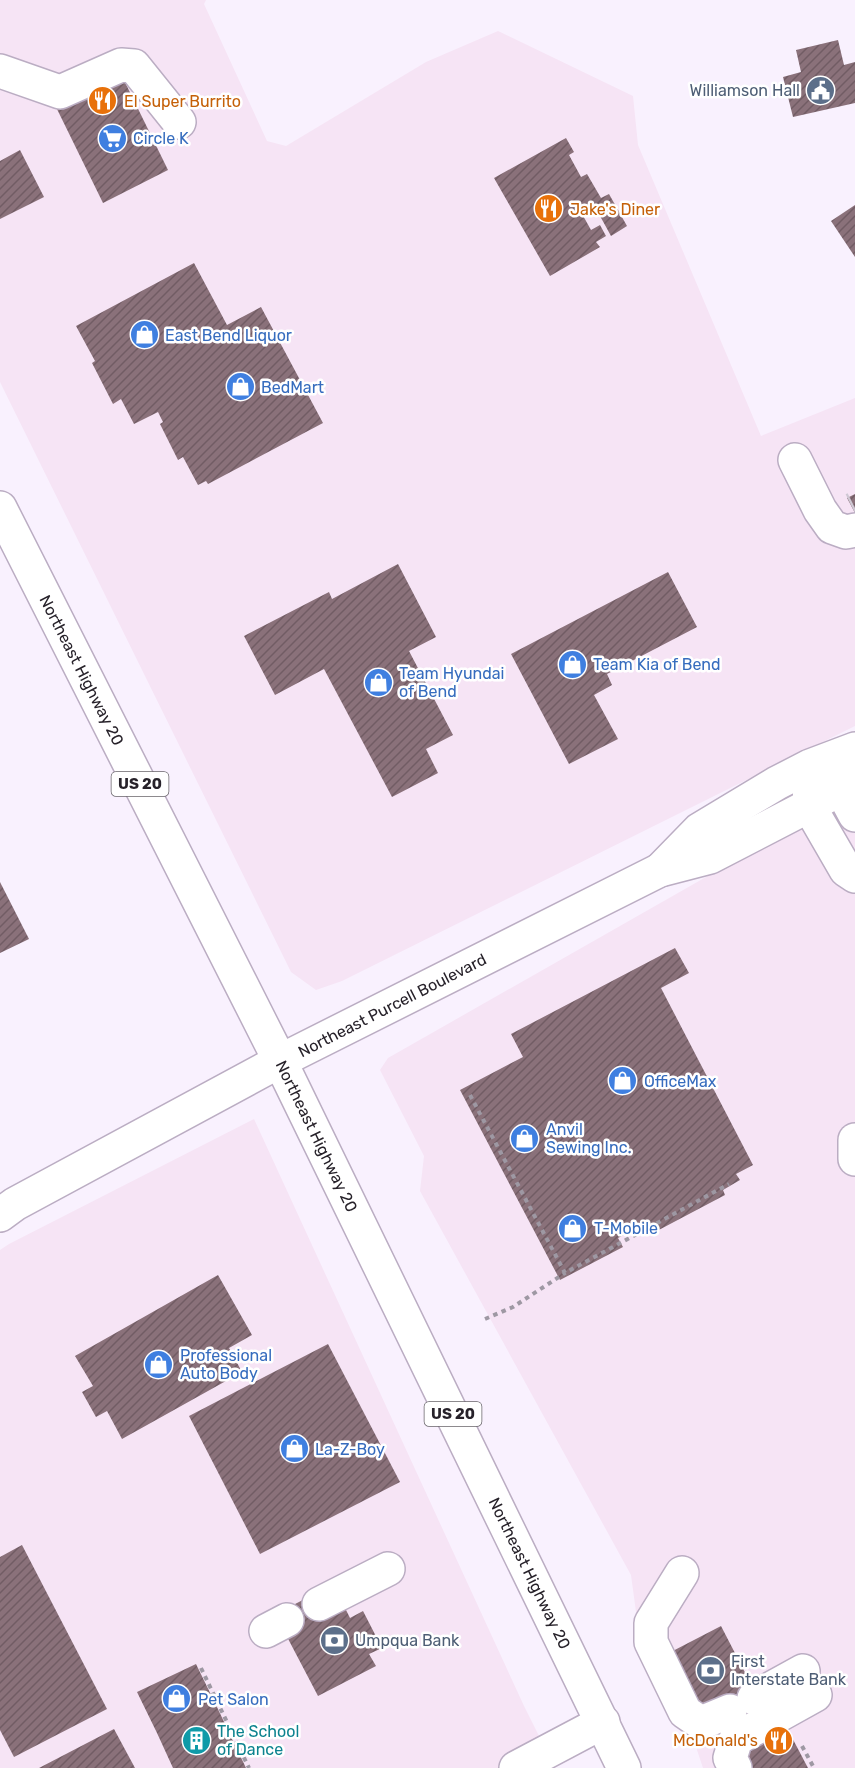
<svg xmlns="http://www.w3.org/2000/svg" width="855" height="1768" font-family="Rubik,sans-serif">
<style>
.commercial{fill:#f6e4f5}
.building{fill:url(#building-hatch)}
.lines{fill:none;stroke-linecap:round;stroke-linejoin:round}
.minor-tunnel{stroke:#cfc8d4;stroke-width:33;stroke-dasharray:33 16;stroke-linecap:butt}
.minor-casing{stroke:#bbadc3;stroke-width:36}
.major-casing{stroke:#bbadc3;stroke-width:36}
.path{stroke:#9e98a3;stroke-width:4;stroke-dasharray:4.5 4.5;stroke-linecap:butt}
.minor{stroke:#fff;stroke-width:33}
.major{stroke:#fff;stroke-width:33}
.labels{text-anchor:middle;stroke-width:5;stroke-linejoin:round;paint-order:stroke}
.shield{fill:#fff;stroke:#68646a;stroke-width:1.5}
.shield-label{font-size:15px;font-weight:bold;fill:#27222a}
.service-label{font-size:16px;fill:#4e5e75;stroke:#fff;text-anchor:start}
.food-label{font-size:16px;fill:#c56008;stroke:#fff;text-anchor:start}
.shop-label{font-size:16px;fill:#366cbe;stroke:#fff;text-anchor:start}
.street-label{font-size:16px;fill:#27222a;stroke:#fff}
.culture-label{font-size:16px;fill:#0d838f;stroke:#fff;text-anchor:start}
</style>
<defs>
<pattern id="building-hatch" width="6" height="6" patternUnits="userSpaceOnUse" patternTransform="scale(1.5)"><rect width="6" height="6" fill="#8a717a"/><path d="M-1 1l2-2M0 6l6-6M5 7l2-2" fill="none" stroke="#715c64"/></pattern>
</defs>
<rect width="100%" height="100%" fill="#f9f1fe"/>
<g class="commercial">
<polygon points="0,0 206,0 204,4 267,141 286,146 426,62 498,31 633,96 638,145 761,436 855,398 855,726 342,981 316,990 291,972 0,382"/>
<polygon points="855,795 855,1768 703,1768 696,1747 639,1634 631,1575 420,1191 424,1156 380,1070 388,1058 792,828"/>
<polygon points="254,1119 524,1706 555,1768 0,1768 0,1250 9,1244"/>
</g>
<g class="building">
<polygon points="838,40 844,65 855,62 855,103 793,117 783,77 801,72 796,50"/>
<polygon points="120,72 168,170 103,203 55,105"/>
<polygon points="566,138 574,152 569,155 581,177 587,174 601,198 609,194 627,226 611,236 594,205 581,212 591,230 600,225 606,236 596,242 600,247 550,276 494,178"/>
<polygon points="20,150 44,197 0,219 0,161"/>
<polygon points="855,205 855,257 831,221"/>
<polygon points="194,263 227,325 261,307 323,423 208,484 206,481 198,485 183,457 178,460 160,424 163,422 158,412 134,424 121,399 113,404 92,363 95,361 76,326"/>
<polygon points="855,494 855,513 847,498"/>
<polygon points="398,564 436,637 409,651 453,735 426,749 438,773 392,797 324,669 275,695 244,636 329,592 332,599"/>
<polygon points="668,572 697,627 607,674 612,685 594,695 618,739 569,764 511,654"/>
<polygon points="0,882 29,939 0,953"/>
<polygon points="675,948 689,973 661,988 753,1165 736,1174 740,1180 723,1190 725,1195 655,1232 652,1227 636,1235 633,1230 618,1238 623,1247 560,1280 460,1090 523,1057 511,1034"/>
<polygon points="218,1275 252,1335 229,1348 242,1372 122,1439 107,1411 96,1417 82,1392 93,1386 75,1356"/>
<polygon points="328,1344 400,1482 260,1554 189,1416"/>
<polygon points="22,1545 107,1709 14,1757 0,1730 0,1557"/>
<polygon points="314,1594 342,1602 350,1618 363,1611 382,1648 369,1654 376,1666 318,1696 285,1633 282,1611"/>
<polygon points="721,1626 752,1686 759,1709 735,1721 698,1713 667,1654"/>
<polygon points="196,1664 216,1705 246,1768 173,1768 157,1733 137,1692"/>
<polygon points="787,1728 808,1768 748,1768 740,1753"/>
<polygon points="114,1729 135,1768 39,1768"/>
</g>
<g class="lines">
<polyline class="minor-tunnel" points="853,509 855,508"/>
<defs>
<g id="minor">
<polyline points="0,71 60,92 121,65 134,66 179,122"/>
<polyline points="795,460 820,510 832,527 846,532 855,530"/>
<polyline points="824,776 841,789 855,815"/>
<polyline points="810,783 809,806 846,870 855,876"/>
<polyline points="660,870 699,830 777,783 810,766 855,749"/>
<polyline points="855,1140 855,1159"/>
<polyline points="0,1215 15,1204 280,1061 660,870 710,857 855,782"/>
<polyline points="682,1573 651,1623 651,1642 685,1712 701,1723 730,1711"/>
<polyline points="319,1604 388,1569"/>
<polyline points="266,1631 287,1620"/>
<polyline points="754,1698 803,1671"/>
<polyline points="516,1768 603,1722"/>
<polyline points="735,1768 730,1758 736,1739 815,1695"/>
</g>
<polyline id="major" points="0,508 280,1061 624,1768"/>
</defs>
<use href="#minor" class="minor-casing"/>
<use href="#major" class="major-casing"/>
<g class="path">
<polyline points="470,1095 565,1273 729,1184"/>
<polyline points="485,1319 513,1307 565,1273"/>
<polyline points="201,1668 249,1768"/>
<polyline points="802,1746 814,1768"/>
</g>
<use href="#minor" class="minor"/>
<use href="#major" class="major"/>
</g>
<defs>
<symbol id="civic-disc" viewBox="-11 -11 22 22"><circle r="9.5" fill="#5c6f8a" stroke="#fff"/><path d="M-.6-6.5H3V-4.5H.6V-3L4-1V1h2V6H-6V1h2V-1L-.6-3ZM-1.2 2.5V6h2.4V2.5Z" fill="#fff"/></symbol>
<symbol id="restaurant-disc" viewBox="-11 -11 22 22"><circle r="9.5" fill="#e8710a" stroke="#fff"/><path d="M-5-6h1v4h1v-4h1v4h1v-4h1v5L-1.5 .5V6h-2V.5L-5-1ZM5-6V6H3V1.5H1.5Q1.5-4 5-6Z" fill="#fff"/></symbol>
<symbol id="supermarket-disc" viewBox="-11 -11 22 22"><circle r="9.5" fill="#3f7fe0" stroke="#fff"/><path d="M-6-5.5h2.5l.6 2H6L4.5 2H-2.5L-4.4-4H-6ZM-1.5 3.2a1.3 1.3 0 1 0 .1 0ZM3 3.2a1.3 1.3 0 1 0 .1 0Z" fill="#fff"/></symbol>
<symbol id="shop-disc" viewBox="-11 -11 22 22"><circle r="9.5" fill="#3f7fe0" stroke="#fff"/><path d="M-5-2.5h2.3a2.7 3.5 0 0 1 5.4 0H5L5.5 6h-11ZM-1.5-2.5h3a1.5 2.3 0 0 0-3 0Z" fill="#fff"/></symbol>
<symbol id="bank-disc" viewBox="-11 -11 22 22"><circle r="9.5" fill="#5c6f8a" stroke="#fff"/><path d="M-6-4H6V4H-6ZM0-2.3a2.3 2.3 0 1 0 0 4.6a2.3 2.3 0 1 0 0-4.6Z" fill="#fff"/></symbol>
<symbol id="building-disc" viewBox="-11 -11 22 22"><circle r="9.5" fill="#0f9aa8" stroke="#fff"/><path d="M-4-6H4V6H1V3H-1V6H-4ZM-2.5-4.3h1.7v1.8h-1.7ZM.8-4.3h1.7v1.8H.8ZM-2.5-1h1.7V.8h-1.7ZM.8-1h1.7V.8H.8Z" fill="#fff"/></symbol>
</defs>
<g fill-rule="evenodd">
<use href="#civic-disc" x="804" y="74" width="33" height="33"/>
<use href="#restaurant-disc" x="86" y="84" width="33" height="33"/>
<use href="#supermarket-disc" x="96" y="122" width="33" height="33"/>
<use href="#restaurant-disc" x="532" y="192" width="33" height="33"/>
<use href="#shop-disc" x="128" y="318" width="33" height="33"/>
<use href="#shop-disc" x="224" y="370" width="33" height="33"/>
<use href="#shop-disc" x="556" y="648" width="33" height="33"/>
<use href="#shop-disc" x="362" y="666" width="33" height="33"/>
<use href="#shop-disc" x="606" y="1064" width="33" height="33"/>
<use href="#shop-disc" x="508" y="1122" width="33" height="33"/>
<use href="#shop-disc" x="556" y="1212" width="33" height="33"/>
<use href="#shop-disc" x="142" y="1348" width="33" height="33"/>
<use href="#shop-disc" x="278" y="1432" width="33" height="33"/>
<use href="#bank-disc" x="318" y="1624" width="33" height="33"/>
<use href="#bank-disc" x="694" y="1654" width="33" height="33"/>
<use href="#shop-disc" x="160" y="1682" width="33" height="33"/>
<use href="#building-disc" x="180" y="1724" width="33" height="33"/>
<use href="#restaurant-disc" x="762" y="1724" width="33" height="33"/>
</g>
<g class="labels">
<g class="shield">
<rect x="111.5" y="772" width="57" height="24" rx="4.5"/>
<rect x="424.5" y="1402" width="57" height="24" rx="4.5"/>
</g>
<g class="shield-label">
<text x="140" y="789">US 20</text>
<text x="453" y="1419">US 20</text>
</g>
<g class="service-label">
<text x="800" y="96" text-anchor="end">Williamson Hall</text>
<text x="355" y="1646">Umpqua Bank</text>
<text x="731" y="1667">First<tspan x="731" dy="18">Interstate Bank</tspan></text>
</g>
<g class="food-label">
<text x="124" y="107">El Super Burrito</text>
<text x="570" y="215">Jake's Diner</text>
<text x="758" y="1746" text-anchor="end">McDonald's</text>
</g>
<g class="shop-label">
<text x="133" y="144">Circle K</text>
<text x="165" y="341">East Bend Liquor</text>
<text x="261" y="393">BedMart</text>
<text x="593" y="670">Team Kia of Bend</text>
<text x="399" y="679">Team Hyundai<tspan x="399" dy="18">of Bend</tspan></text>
<text x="644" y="1087">OfficeMax</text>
<text x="546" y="1135">Anvil<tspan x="546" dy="18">Sewing Inc.</tspan></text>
<text x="594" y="1234">T-Mobile</text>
<text x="180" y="1361">Professional<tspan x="180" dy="18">Auto Body</tspan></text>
<text x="315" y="1455">La-Z-Boy</text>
<text x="198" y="1705">Pet Salon</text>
</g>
<g class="street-label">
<text transform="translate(82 670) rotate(63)" y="6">Northeast Highway 20</text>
<text transform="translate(392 1005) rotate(-27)" y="6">Northeast Purcell Boulevard</text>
<text transform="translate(317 1136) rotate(64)" y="6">Northeast Highway 20</text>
<text transform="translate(530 1573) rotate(64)" y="6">Northeast Highway 20</text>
</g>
<g class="culture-label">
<text x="217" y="1737">The School<tspan x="217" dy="18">of Dance</tspan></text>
</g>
</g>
</svg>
